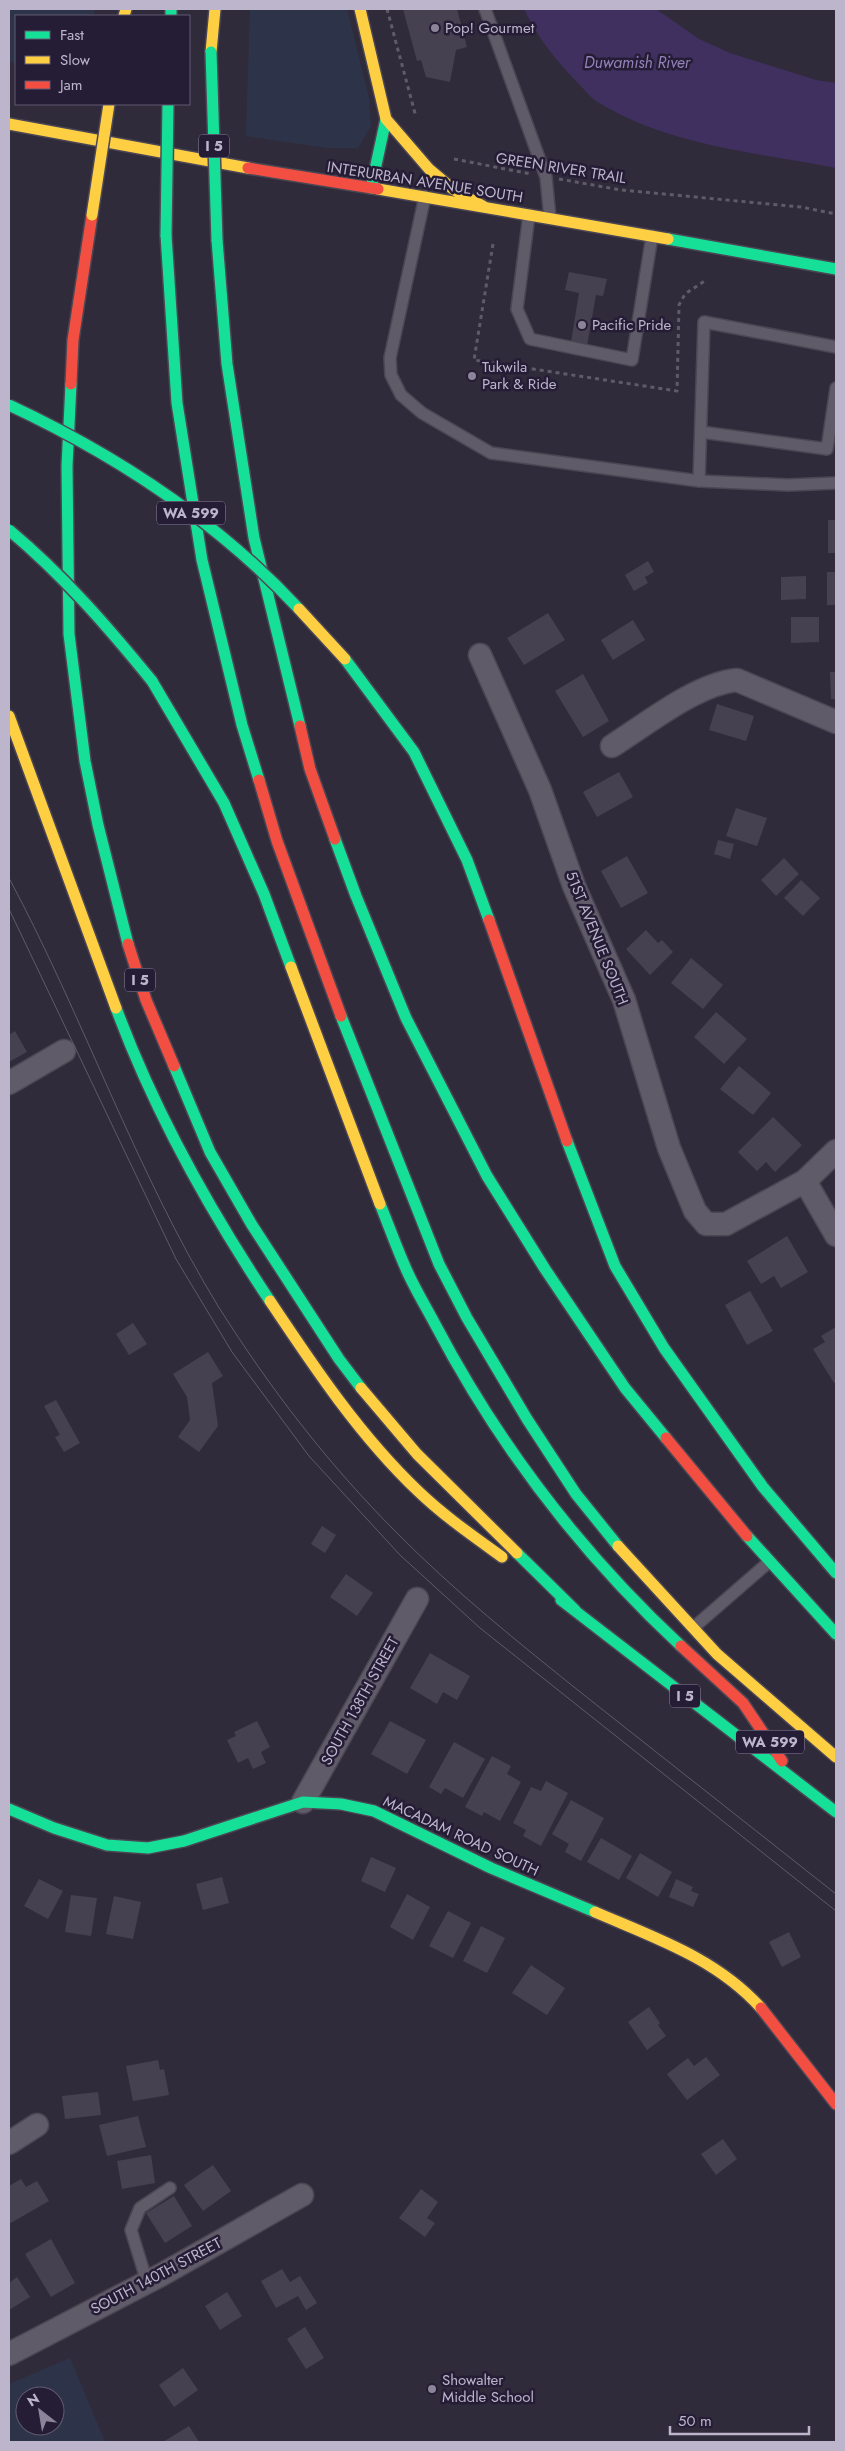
<svg xmlns="http://www.w3.org/2000/svg" width="845" height="2451" font-family="Jost,sans-serif">
<style>
.green{fill:#2d3449;fill-rule:evenodd}
.water{fill:#40305f}
.building{fill:#464150}
.lines{fill:none;stroke-linecap:round;stroke-linejoin:round}
.lane-casing{stroke:#4a4652;stroke-width:14}
.street-casing{stroke:#4a4652;stroke-width:25}
.fast-casing{stroke:#4b4654;stroke-width:14}
.slow-casing{stroke:#4b4654;stroke-width:14}
.jam-casing{stroke:#4b4654;stroke-width:14}
.path{stroke:#5f5b68;stroke-width:3;stroke-dasharray:4 4;stroke-linecap:butt}
.lane{stroke:#5f5b68;stroke-width:11}
.street{stroke:#5f5b68;stroke-width:22}
.fast{stroke:#16e098;stroke-width:11}
.slow{stroke:#ffcf43;stroke-width:11}
.jam{stroke:#f24e42;stroke-width:11}
.tram{stroke:#5e5a66;stroke-width:1}
.fast-bridge-casing{stroke:#4d4856;stroke-width:14;stroke-linecap:butt}
.slow-bridge-casing{stroke:#4d4856;stroke-width:14;stroke-linecap:butt}
.fast-bridge{stroke:#16e098;stroke-width:11}
.slow-bridge{stroke:#ffcf43;stroke-width:11}
.poi-dot{fill:#8c8599;stroke:#251d36;stroke-width:2}
.labels{text-anchor:middle;stroke-width:5;stroke-linejoin:round;paint-order:stroke}
.shield{fill:#251d36;stroke:#8f879f;stroke-width:1}
.shield-label{font-size:14px;font-weight:bold;fill:#bdb5cc}
.poi-label{font-size:15px;fill:#bdb5cc;stroke:#251d36;text-anchor:start}
.street-label{font-size:15px;fill:#bdb5cc;stroke:#251d36}
.water-label{font-size:16px;font-style:italic;fill:#9481b9;stroke:#251d36}
</style>
<rect width="100%" height="100%" fill="#302b3b"/>
<g class="green">
<polygon points="9,9 95,9 93,16 16,16 16,65 9,60"/>
<polygon points="250,9 347,9 369,98 371,126 358,148 327,148 246,136"/>
<path d="M70,2358l35,84h-96v-58zM25,2396h30v30h-30z"/>
</g>
<path class="water" d="M524,9h132l43,30 31,14 86,27 20,3v85c-81,-16 -168,-22 -240,-67 -7,-5 -13,-13 -19,-19 -24,-25 -38,-43 -53,-73z"/>
<g class="building">
<polygon points="403,9 457,9 467,47 456,50 450,82 426,77 421,60 417,61"/>
<polygon points="569,272 607,279 603,296 596,295 585,357 569,354 579,293 565,290"/>
<rect x="828" y="520" width="8" height="33"/>
<polygon points="648,561 654,572 645,577 648,583 634,591 625,575"/>
<rect x="827" y="572" width="9" height="33"/>
<polygon points="806,576 806,599 781,600 781,577"/>
<polygon points="548,613 565,640 524,665 507,638"/>
<polygon points="791,617 819,617 819,642 791,643"/>
<polygon points="633,620 645,640 613,660 601,640"/>
<polygon points="830,672 836,672 836,699 831,699"/>
<polygon points="583,674 609,721 583,737 555,691"/>
<polygon points="717,704 754,716 746,741 709,730"/>
<polygon points="619,772 633,797 597,817 583,792"/>
<polygon points="736,808 767,818 757,846 726,836"/>
<polygon points="718,840 734,844 730,859 714,854"/>
<polygon points="627,856 648,893 621,908 601,871"/>
<polygon points="784,858 799,874 776,896 761,880"/>
<polygon points="801,880 820,898 803,916 784,898"/>
<polygon points="646,930 658,943 662,940 673,952 650,975 626,949"/>
<polygon points="691,958 723,985 703,1009 671,983"/>
<polygon points="716,1012 747,1039 724,1064 694,1037"/>
<polygon points="15,1031 27,1052 9,1062 9,1035"/>
<polygon points="739,1066 771,1093 753,1115 720,1089"/>
<polygon points="773,1117 802,1145 775,1172 766,1162 757,1171 738,1152"/>
<polygon points="787,1236 808,1272 781,1288 774,1276 761,1284 747,1261"/>
<polygon points="750,1291 773,1331 747,1345 725,1305"/>
<polygon points="133,1323 147,1344 129,1355 116,1334"/>
<polygon points="836,1327 836,1382 834,1383 813,1349 825,1342 821,1336"/>
<polygon points="208,1352 223,1376 212,1383 218,1426 199,1452 178,1437 190,1420 187,1397 173,1374"/>
<polygon points="56,1400 80,1443 64,1452 55,1437 60,1435 44,1406"/>
<polygon points="322,1526 336,1535 325,1553 311,1544"/>
<polygon points="346,1574 373,1593 357,1616 330,1597"/>
<polygon points="430,1653 470,1676 457,1700 443,1692 437,1704 410,1688"/>
<polygon points="257,1721 270,1747 261,1752 266,1763 253,1769 248,1758 238,1763 227,1740 236,1736 234,1732"/>
<polygon points="390,1721 426,1740 407,1774 371,1754"/>
<polygon points="454,1742 485,1759 463,1798 445,1788 441,1794 429,1787"/>
<polygon points="492,1756 511,1766 507,1774 521,1782 500,1821 484,1812 482,1816 465,1807"/>
<polygon points="546,1781 568,1793 541,1846 523,1836 526,1830 513,1823 531,1787 541,1791"/>
<polygon points="571,1800 604,1818 581,1861 565,1852 569,1844 552,1834"/>
<polygon points="601,1838 632,1856 619,1880 587,1862"/>
<polygon points="640,1853 672,1872 658,1897 626,1878"/>
<polygon points="371,1857 396,1868 385,1892 361,1881"/>
<polygon points="222,1877 229,1903 203,1910 196,1884"/>
<polygon points="39,1879 63,1891 48,1919 24,1906"/>
<polygon points="676,1879 693,1887 691,1891 699,1894 693,1907 669,1897"/>
<polygon points="407,1894 430,1907 413,1940 390,1927"/>
<polygon points="71,1895 97,1898 91,1936 65,1932"/>
<polygon points="114,1896 141,1902 133,1939 106,1934"/>
<polygon points="448,1911 471,1923 453,1958 429,1946"/>
<polygon points="481,1926 505,1938 487,1973 463,1961"/>
<polygon points="789,1932 801,1957 782,1967 769,1942"/>
<polygon points="531,1965 565,1988 547,2015 512,1993"/>
<polygon points="649,2007 660,2023 658,2025 666,2036 647,2050 628,2022"/>
<polygon points="706,2057 720,2075 687,2100 667,2074 688,2058 694,2066"/>
<polygon points="158,2060 160,2070 164,2069 169,2095 133,2101 126,2066"/>
<polygon points="98,2092 101,2115 65,2119 62,2096"/>
<polygon points="138,2116 146,2147 107,2156 99,2125"/>
<polygon points="723,2139 737,2159 716,2175 701,2154"/>
<polygon points="151,2155 155,2183 122,2189 117,2161"/>
<polygon points="213,2165 231,2191 203,2211 184,2185"/>
<polygon points="21,2179 26,2187 37,2181 49,2201 9,2224 9,2186"/>
<polygon points="421,2189 438,2202 427,2218 435,2223 425,2237 399,2218"/>
<polygon points="174,2196 192,2226 165,2243 146,2213"/>
<polygon points="51,2239 75,2283 51,2297 25,2254"/>
<polygon points="282,2269 290,2282 300,2276 317,2303 306,2310 298,2296 276,2308 261,2281"/>
<polygon points="17,2277 30,2297 9,2310 9,2283"/>
<polygon points="227,2292 242,2316 220,2330 205,2306"/>
<polygon points="305,2327 324,2358 306,2369 287,2339"/>
<polygon points="183,2368 198,2390 174,2407 159,2385"/>
<polygon points="189,2426 199,2442 163,2442"/>
</g>
<g class="lines">
<defs>
<g id="lane">
<polyline points="485,9 546,177 550,218"/>
<polyline points="425,196 390,358 391,375 401,395 422,413 491,453 699,481 788,485 836,483"/>
<polyline points="529,215 517,309 530,339 632,360 652,236"/>
<polyline points="701,432 827,449 836,388"/>
<polyline points="699,481 704,322 836,347"/>
<polyline points="693,1628 769,1562"/>
<polyline points="147,2282 131,2230 140,2208 170,2188"/>
</g>
<g id="street">
<polyline points="480,655 540,790 574,886 624,1000 669,1148 695,1211 706,1224 726,1224 805,1181 836,1151"/>
<path d="M612,746c35,-22 84,-62 125,-66l99,42"/>
<polyline points="9,1083 64,1051"/>
<polyline points="805,1181 836,1235"/>
<polyline points="303,1802 417,1599"/>
<polyline points="9,2143 37,2125"/>
<polyline points="9,2354 161,2275 302,2195"/>
</g>
<g id="fast">
<polyline points="171,9 171,16"/>
<polyline points="371,188 386,119"/>
<polyline points="166,235 177,403 202,560 242,725 259,780"/>
<polyline points="668,239 836,269"/>
<polyline points="217,240 227,364 254,538 300,726"/>
<polyline points="71,384 67,466 69,634 85,761 98,825 128,944"/>
<polyline points="345,659 414,752 467,860 489,920"/>
<polyline points="152,681 224,803 264,894 291,967"/>
<polyline points="335,839 356,896 406,1018 487,1176 545,1269 625,1388 666,1438"/>
<path d="M116,1008c39,105 92,200 154,293"/>
<polyline points="341,1016 439,1264 467,1318 527,1419 576,1494 618,1546"/>
<polyline points="174,1066 210,1152 252,1225 339,1359 361,1388"/>
<polyline points="567,1141 615,1266 664,1348 763,1487 836,1573"/>
<path d="M380,1204c9,22 17,45 27,67 8,18 19,36 28,53 63,120 147,230 246,322"/>
<polyline points="747,1536 836,1634"/>
<polyline points="517,1553 575,1610"/>
<polyline points="561,1600 836,1812"/>
<polyline points="9,1809 54,1828 107,1845 148,1848 184,1841 303,1802 341,1804 374,1811 491,1868 595,1912"/>
</g>
<g id="slow">
<polyline points="360,9 386,119 429,169 454,190 483,206"/>
<polyline points="124,16 126,9"/>
<polyline points="211,52 215,9"/>
<polyline points="9,124 248,168"/>
<polyline points="378,189 668,239"/>
<polyline points="9,716 116,1008"/>
<polyline points="291,967 380,1204"/>
<path d="M270,1301c44,66 90,135 148,190 26,25 55,45 84,66"/>
<polyline points="361,1388 417,1454 517,1553"/>
<polyline points="618,1546 717,1654 836,1757"/>
<path d="M595,1912c60,26 121,46 166,96"/>
</g>
<g id="jam">
<polyline points="248,168 378,189"/>
<polyline points="71,384 73,340 92,215"/>
<polyline points="300,726 310,769 335,839"/>
<polyline points="259,780 277,841 341,1016"/>
<polyline points="489,920 567,1141"/>
<polyline points="128,944 146,1000 174,1066"/>
<polyline points="666,1438 747,1536"/>
<polyline points="681,1646 743,1703 782,1761"/>
<polyline points="761,2008 836,2104"/>
</g>
</defs>
<use href="#lane" class="lane-casing"/>
<use href="#street" class="street-casing"/>
<use href="#fast" class="fast-casing"/>
<use href="#slow" class="slow-casing"/>
<use href="#jam" class="jam-casing"/>
<g class="path">
<polyline points="387,9 416,117"/>
<polyline points="454,159 531,174"/>
<polyline points="559,179 621,190 801,207 836,214"/>
<polyline points="493,244 474,360 677,391 679,305 685,294 706,280"/>
</g>
<use href="#lane" class="lane"/>
<use href="#street" class="street"/>
<use href="#fast" class="fast"/>
<use href="#slow" class="slow"/>
<use href="#jam" class="jam"/>
<g class="tram">
<path d="M9,878c75,140 126,292 209,428 51,81 110,158 178,226 58,59 123,111 188,163 84,66 168,133 252,199"/>
<polyline points="9,909 176,1259 232,1352 309,1456 400,1555 480,1628 836,1911"/>
</g>
<defs>
<g id="fast-bridge">
<polyline points="211,52 217,240"/>
<polyline points="166,235 168,104"/>
<path d="M9,405c107,50 209,117 290,204"/>
<path d="M9,530c54,45 99,97 143,151"/>
</g>
<g id="slow-bridge">
<polyline points="92,215 109,104"/>
<polyline points="299,609 345,659"/>
</g>
</defs>
<use href="#fast-bridge" class="fast-bridge-casing"/>
<use href="#slow-bridge" class="slow-bridge-casing"/>
<use href="#fast-bridge" class="fast-bridge"/>
<use href="#slow-bridge" class="slow-bridge"/>
</g>
<g class="poi-dot">
<circle cx="435" cy="28" r="5"/>
<circle cx="582" cy="325" r="5"/>
<circle cx="472" cy="376" r="5"/>
<circle cx="432" cy="2389" r="5"/>
</g>
<g class="labels">
<g class="shield">
<rect x="199" y="134.5" width="30" height="23" rx="4"/>
<rect x="157" y="501.5" width="68" height="23" rx="4"/>
<rect x="125" y="968.5" width="30" height="23" rx="4"/>
<rect x="670" y="1684.5" width="30" height="23" rx="4"/>
<rect x="736" y="1730.5" width="68" height="23" rx="4"/>
</g>
<g class="shield-label">
<text x="214" y="151">I 5</text>
<text x="191" y="518">WA 599</text>
<text x="140" y="985">I 5</text>
<text x="685" y="1701">I 5</text>
<text x="770" y="1747">WA 599</text>
</g>
<g class="poi-label">
<text x="445" y="33">Pop! Gourmet</text>
<text x="592" y="330">Pacific Pride</text>
<text x="482" y="372">Tukwila<tspan x="482" dy="17">Park &amp; Ride</tspan></text>
<text x="442" y="2385">Showalter<tspan x="442" dy="17">Middle School</tspan></text>
</g>
<g class="street-label">
<text transform="translate(561 168) rotate(9)" y="5">GREEN RIVER TRAIL</text>
<text transform="translate(425 182) rotate(9)" y="5">INTERURBAN AVENUE SOUTH</text>
<text transform="translate(597 938) rotate(68)" y="5">51ST AVENUE SOUTH</text>
<text transform="translate(360 1701) rotate(-61)" y="5">SOUTH 138TH STREET</text>
<text transform="translate(461 1836) rotate(25)" y="5">MACADAM ROAD SOUTH</text>
<text transform="translate(156 2276) rotate(-28)" y="5">SOUTH 140TH STREET</text>
</g>
<g class="water-label">
<text x="637" y="68">Duwamish River</text>
</g>
</g>
<rect width="845" height="2451" fill="none" stroke="#bdb5cc" stroke-width="20"/>
<rect x="15" y="15" width="175" height="90" fill="#251d36" stroke="#625a72"/>
<rect x="25" y="31" width="25" height="8" fill="#16e098" stroke="#625a72"/>
<text x="60" y="40" font-size="15" fill="#bdb5cc">Fast</text>
<rect x="25" y="56" width="25" height="8" fill="#ffcf43" stroke="#625a72"/>
<text x="60" y="65" font-size="15" fill="#bdb5cc">Slow</text>
<rect x="25" y="81" width="25" height="8" fill="#f24e42" stroke="#625a72"/>
<text x="60" y="90" font-size="15" fill="#bdb5cc">Jam</text>
<g transform="translate(40 2411) rotate(329)"><circle r="24" fill="#251d36" stroke="#625a72"/>
<path d="M0-4L9 19L0 12L-9 19Z" fill="#8c8599"/>
<text y="-8" font-size="14" font-weight="bold" text-anchor="middle" fill="#bdb5cc">N</text>
</g>
<path d="M670 2426v8h139v-8" fill="none" stroke="#bdb5cc" stroke-width="2.5"/>
<text x="678" y="2426" font-size="15" fill="#bdb5cc" stroke="#251d36" stroke-width="4" paint-order="stroke">50 m</text>
</svg>
